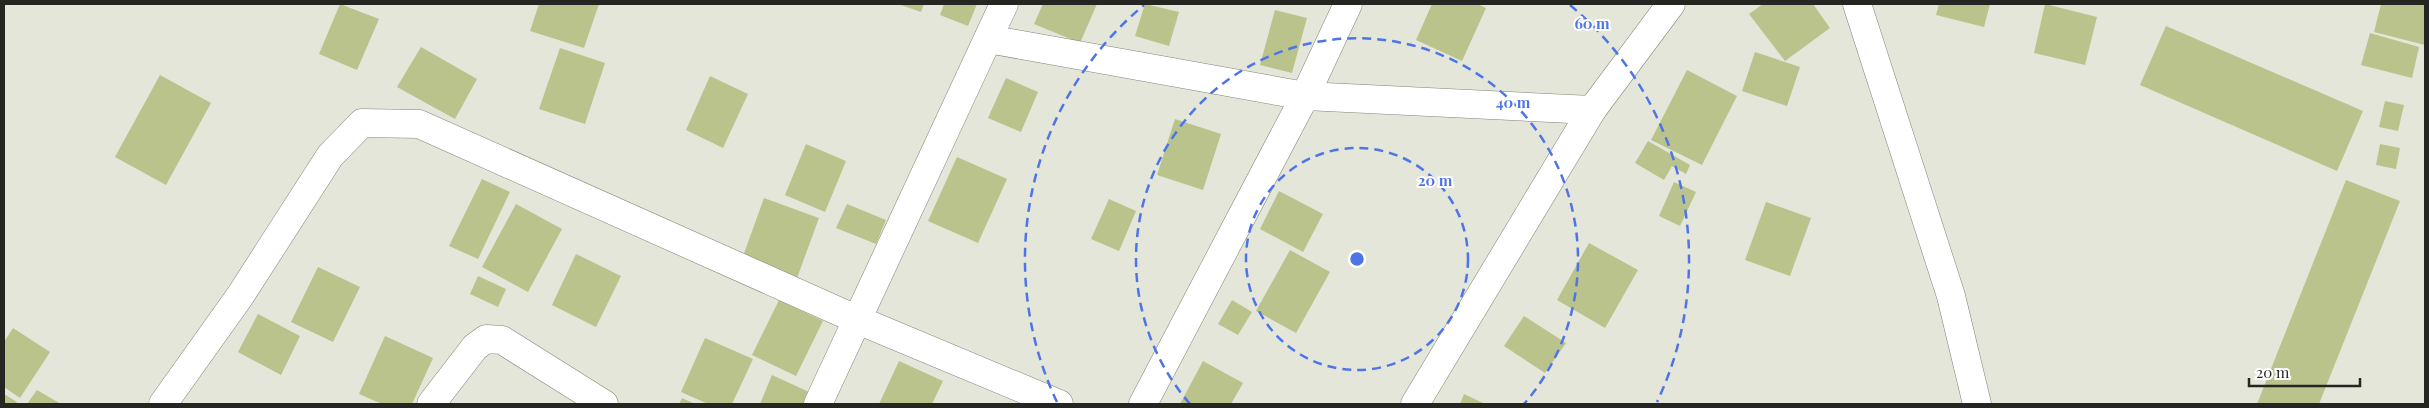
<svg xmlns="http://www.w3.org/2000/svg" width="2429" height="408" font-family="'Playfair Display',serif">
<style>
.building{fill:#bac38b}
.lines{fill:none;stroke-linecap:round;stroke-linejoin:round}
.street-casing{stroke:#828479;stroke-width:29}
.secondary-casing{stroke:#828479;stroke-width:29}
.street{stroke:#fff;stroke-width:28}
.secondary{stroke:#fff;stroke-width:28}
.ring{fill:none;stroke:#4e75e8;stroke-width:2.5;stroke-dasharray:9 6}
.centre{fill:#4e75e8;stroke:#fff;stroke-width:2.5}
.ring-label{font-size:15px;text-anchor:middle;font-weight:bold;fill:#4e75e8;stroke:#fff;stroke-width:4;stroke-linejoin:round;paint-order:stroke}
</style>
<rect width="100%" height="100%" fill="#e4e6da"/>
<g class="building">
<polygon points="340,4 379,19 357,70 319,54"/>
<polygon points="539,4 599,4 584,48 530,31"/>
<polygon points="898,4 924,4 921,12"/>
<polygon points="944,4 977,4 968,26 940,15"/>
<polygon points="1043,4 1097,4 1080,43 1034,24"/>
<polygon points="1145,4 1179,12 1169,46 1135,36"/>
<polygon points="1432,4 1477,4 1486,8 1462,61 1416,40"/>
<polygon points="1763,4 1813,4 1830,28 1785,61 1749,14"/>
<polygon points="1939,4 1990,4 1984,27 1936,15"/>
<polygon points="2045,4 2097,17 2085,65 2034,53"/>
<polygon points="2381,4 2425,4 2425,45 2374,32"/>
<polygon points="1275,10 1307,18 1292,73 1260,65"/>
<polygon points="2166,26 2363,111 2337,171 2140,85"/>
<polygon points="2370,33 2419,47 2412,78 2361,65"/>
<polygon points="421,47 477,79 455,119 397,87"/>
<polygon points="560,48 605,63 585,124 539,109"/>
<polygon points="1755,52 1800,67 1787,106 1742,91"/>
<polygon points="1687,70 1737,96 1702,165 1651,140"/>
<polygon points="160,75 211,103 166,185 115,157"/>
<polygon points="710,76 748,94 723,148 686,130"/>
<polygon points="1006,78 1038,92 1021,132 988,118"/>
<polygon points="2385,101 2404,105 2398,131 2379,127"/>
<polygon points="1175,119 1221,134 1203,190 1157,175"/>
<polygon points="1648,141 1690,165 1686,174 1672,166 1664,180 1635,163"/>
<polygon points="806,144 846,161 825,212 785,195"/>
<polygon points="2380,144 2400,148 2396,169 2376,165"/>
<polygon points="957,157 1007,179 978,243 928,221"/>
<polygon points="482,179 510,192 478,259 449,246"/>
<polygon points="2346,180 2400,201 2319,404 2257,404"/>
<polygon points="1674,182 1696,192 1680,226 1659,216"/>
<polygon points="1279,191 1323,214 1303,252 1260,229"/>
<polygon points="764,198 819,218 797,278 742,259"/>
<polygon points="1109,199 1136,211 1119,251 1091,239"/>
<polygon points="1766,202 1811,218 1790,276 1745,260"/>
<polygon points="516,204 562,229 528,292 482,267"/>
<polygon points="847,204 886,220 876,244 836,228"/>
<polygon points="1589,243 1638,270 1605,328 1557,300"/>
<polygon points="1290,250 1330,272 1296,333 1256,311"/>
<polygon points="576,254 621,276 596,327 552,305"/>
<polygon points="318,267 360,287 333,342 291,322"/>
<polygon points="478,276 506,289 498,307 470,294"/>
<polygon points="779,300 823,321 796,376 752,355"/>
<polygon points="1232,300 1252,312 1238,335 1218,324"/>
<polygon points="258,314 300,336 281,375 238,352"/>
<polygon points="1524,316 1566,343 1545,373 1504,346"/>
<polygon points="13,328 50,352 20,398 4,387 4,342"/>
<polygon points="385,336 433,358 412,404 382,404 359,394"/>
<polygon points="705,338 753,359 732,404 708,404 681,392"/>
<polygon points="899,361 943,381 932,404 879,404"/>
<polygon points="1203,361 1243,383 1231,404 1180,404"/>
<polygon points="772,375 809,392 804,404 760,404"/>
<polygon points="37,390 61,404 27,404"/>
<polygon points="4,394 17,402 15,404 4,404"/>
<polygon points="1464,394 1485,404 1460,404"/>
<polygon points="682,398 695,404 679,404"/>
</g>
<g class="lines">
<defs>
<g id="street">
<polyline points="988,39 1305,96 1592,110"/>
<polyline points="163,404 240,296 330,156 362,123 419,124 858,320 1059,404"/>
<polyline points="431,404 475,347 486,339 502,340 604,404"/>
<polyline points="818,404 1004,4"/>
<polyline points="1143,404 1305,96 1348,4"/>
<polyline points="1415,404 1592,110 1671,4"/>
</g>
<polyline id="secondary" points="1857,4 1951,296 1977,404"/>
</defs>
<use href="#street" class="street-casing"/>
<use href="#secondary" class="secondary-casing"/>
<use href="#street" class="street"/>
<use href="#secondary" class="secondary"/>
</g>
<g class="ring">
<circle cx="1357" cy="259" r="111"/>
<path d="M1190 404A221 221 0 1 1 1524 404"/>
<path d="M1057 402A332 332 0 0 1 1144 5M1570 5A332 332 0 0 1 1657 402"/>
</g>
<circle cx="1357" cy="259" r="8" class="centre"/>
<g class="ring-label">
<text x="1592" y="29">60 m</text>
<text x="1513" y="108">40 m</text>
<text x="1435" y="186">20 m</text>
</g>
<rect width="2429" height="408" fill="none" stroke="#252621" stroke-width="10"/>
<path d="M2249 378v8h111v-8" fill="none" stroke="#252621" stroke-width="2.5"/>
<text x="2256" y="378" font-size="15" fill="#252621" stroke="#ffffff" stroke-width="4" paint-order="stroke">20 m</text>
</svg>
